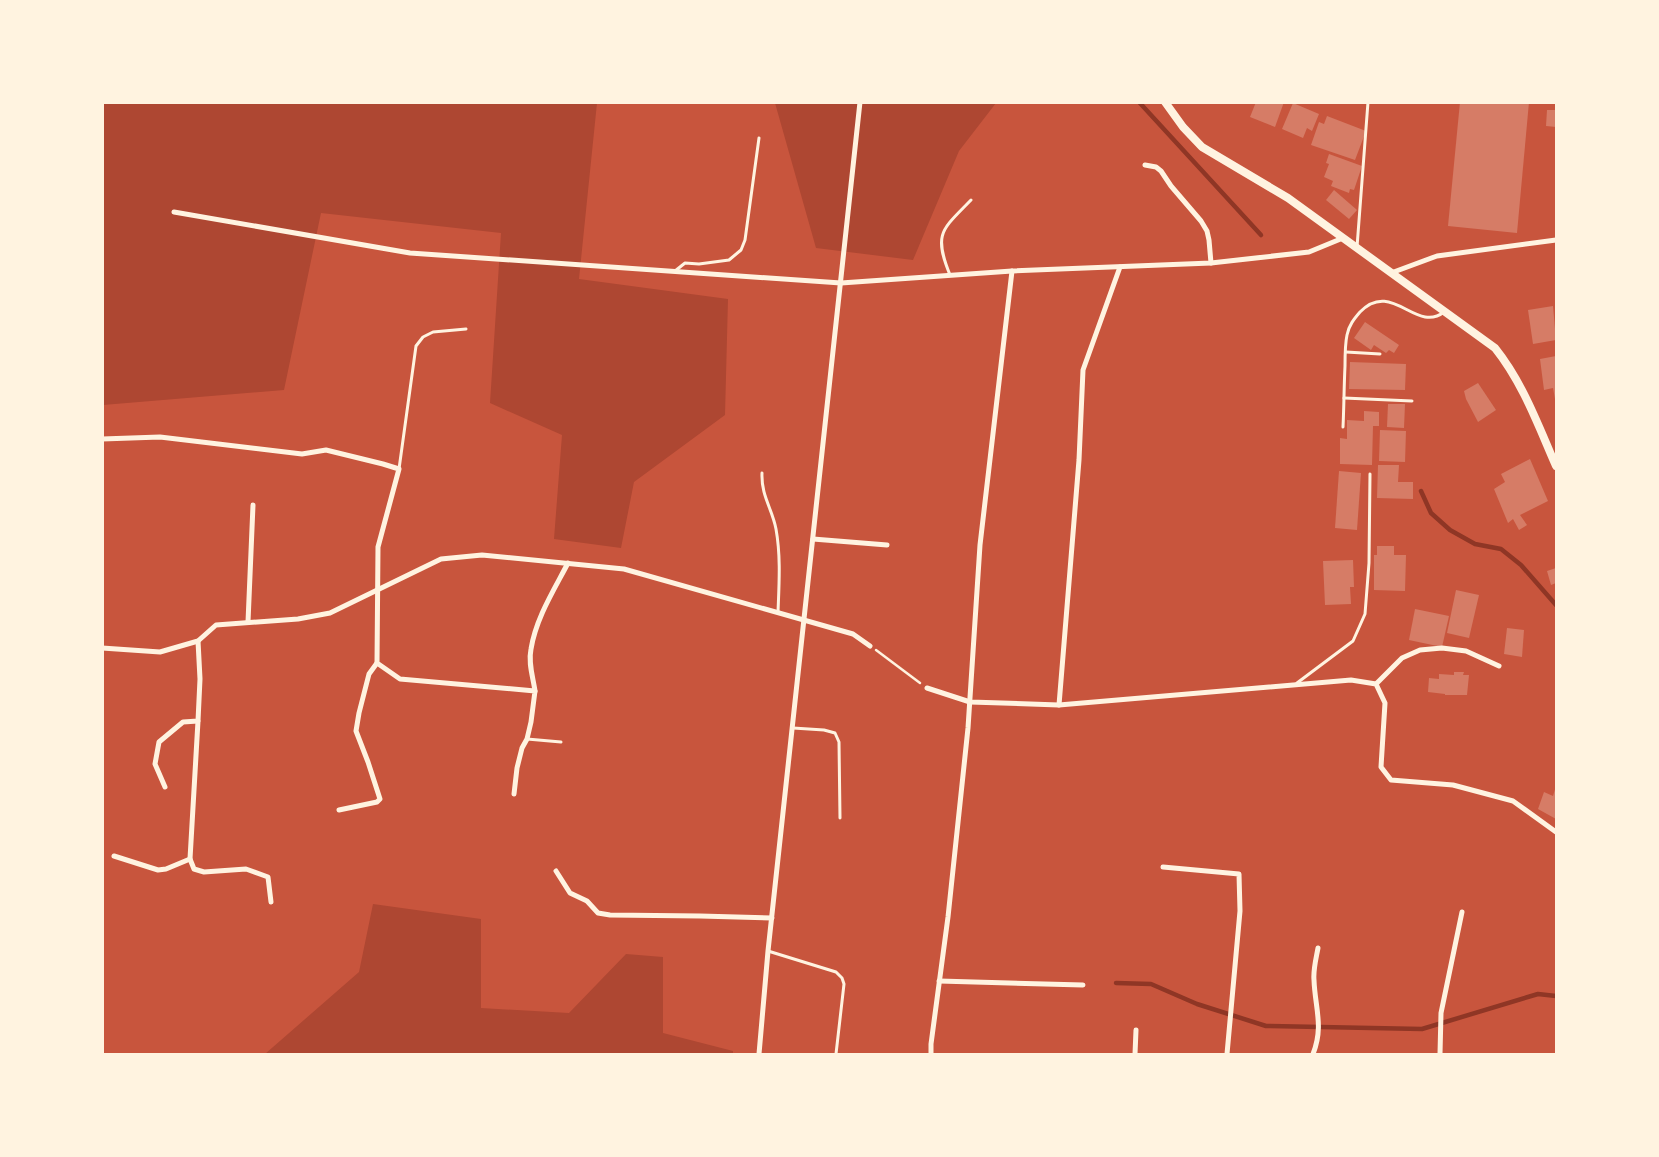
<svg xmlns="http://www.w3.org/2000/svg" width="1659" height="1157" font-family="'Space Grotesk',sans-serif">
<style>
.green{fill:#ae4732}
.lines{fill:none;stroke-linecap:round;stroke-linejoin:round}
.stream{stroke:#8f3625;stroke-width:4.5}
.building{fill:#d67c66}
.path{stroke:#fff3e0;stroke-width:2.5}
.service{stroke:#fff3e0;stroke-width:3}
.minor{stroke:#fff3e0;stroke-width:5}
.tertiary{stroke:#fff3e0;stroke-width:8}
</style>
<rect width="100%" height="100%" fill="#c8553d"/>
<g class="green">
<polygon points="103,103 597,103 579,279 728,299 725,415 634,482 621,548 554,539 562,435 490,403 501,233 321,213 284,390 103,405"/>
<polygon points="775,103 996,103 959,151 913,260 816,248"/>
<polygon points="373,904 481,919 481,1008 569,1013 626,954 663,957 663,1033 733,1051 733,1054 265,1054 359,972"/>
</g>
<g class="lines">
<g class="stream">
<polyline points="1139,102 1261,235"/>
<polyline points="1421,491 1431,513 1450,530 1475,544 1501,549 1521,565 1556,605"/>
<polyline points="1116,983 1151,984 1197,1004 1266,1026 1422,1029 1538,994 1556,996"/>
</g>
</g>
<g class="building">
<polygon points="1256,102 1284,102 1275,127 1250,117"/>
<polygon points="1460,102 1529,102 1517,233 1448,226"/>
<polygon points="1293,103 1319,114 1312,131 1307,128 1303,138 1282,129"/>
<polygon points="1547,110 1556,110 1556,127 1546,126"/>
<polygon points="1327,116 1366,131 1355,160 1311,145 1319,122 1324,124"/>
<polygon points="1329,154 1362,166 1354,190 1350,189 1349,193 1331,186 1333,181 1324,177 1329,164 1326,163"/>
<polygon points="1334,190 1357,210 1349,219 1326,200"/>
<polygon points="1553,306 1556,340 1533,344 1528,310"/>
<polygon points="1365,322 1399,345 1394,353 1389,350 1386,353 1374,345 1371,350 1354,338"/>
<polygon points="1556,356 1556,399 1555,399 1553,388 1544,390 1540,359"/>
<polygon points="1350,362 1406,364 1405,390 1349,389"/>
<polygon points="1478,383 1496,410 1478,422 1466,399 1464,391"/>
<polygon points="1388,404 1405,404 1404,428 1387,427"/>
<polygon points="1364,411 1379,412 1379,426 1373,426 1372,465 1340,464 1340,438 1347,439 1347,420 1364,421"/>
<polygon points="1380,430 1406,431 1405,462 1379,461"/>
<polygon points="1530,459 1548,501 1520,515 1527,525 1519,530 1513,519 1508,523 1494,489 1505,482 1501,474"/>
<polygon points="1378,465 1399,465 1398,482 1413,482 1413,499 1377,498"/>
<polygon points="1339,471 1361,473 1357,530 1335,528"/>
<polygon points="1377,546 1394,546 1394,555 1406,555 1405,591 1374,590 1374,555 1377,555"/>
<polygon points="1353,560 1354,587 1350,587 1351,604 1325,605 1323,561"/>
<polygon points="1556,568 1556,583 1551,585 1547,571"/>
<polygon points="1456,590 1479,595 1469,638 1447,633"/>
<polygon points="1415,609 1449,616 1442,647 1409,640"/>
<polygon points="1507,628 1524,630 1522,657 1504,654"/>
<polygon points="1454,672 1464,672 1463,675 1469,675 1467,695 1445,695 1445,694 1428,692 1429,678 1439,679 1439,674 1454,675"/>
<polygon points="1556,786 1556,819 1538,809 1544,792 1553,796"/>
</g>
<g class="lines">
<polyline class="path" points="876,650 920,683"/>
<g class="service">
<polyline points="1357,247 1368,102"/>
<polyline points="675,271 685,263 699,264 729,260 741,250 745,240 759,138"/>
<path d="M950,275c-17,-42 -8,-45 21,-75"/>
<polyline points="1346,352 1380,354"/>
<polyline points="1344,398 1412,401"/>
<path d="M1343,427c1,-20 1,-41 2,-61 0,-10 0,-22 2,-31 2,-10 7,-16 13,-23 32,-33 56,22 84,0"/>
<polyline points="399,469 416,346 423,337 433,332 466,329"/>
<path d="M762,473c-1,23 10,35 14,56 5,28 3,56 2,83"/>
<polyline points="1297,683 1353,641 1365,614 1369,563 1370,474"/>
<polyline points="793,728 824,730 835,733 839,742 840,818"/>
<polyline points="527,739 561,742"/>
<polyline points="768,951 836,972 842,978 844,984 836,1054"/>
</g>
<g class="minor">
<polyline points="1145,165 1156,167 1161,171 1171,186 1201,221 1207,231 1209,240 1211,263"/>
<polyline points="174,212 410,253 841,283 1012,271 1211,263 1309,252 1343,238"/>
<polyline points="1391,273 1437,256 1556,240"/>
<polyline points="102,439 160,437 302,454 326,450 383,464 399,469 378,547 377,663 400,679 535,691 531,722 527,739 522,748 517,768 514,794"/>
<polyline points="813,539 887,545"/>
<polyline points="248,622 253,505"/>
<polyline points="102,648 160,652 198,641 216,625 298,619 330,613 441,559 482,555 624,569 853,634 870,646"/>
<polyline points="1376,684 1402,658 1420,650 1442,648 1466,651 1499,666"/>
<polyline points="927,688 970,702 1059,705 1351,680 1376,684 1385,703 1381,767 1391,780 1453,785 1513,801 1556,832"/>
<path d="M535,691c-2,-14 -7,-28 -4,-42 5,-31 23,-59 37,-86"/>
<polyline points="1059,705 1079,460 1083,370 1120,267"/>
<polyline points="198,721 190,859 194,869 204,872 246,869 268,877 271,902"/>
<polyline points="165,787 155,764 159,742 183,722 198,721 200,679 198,641"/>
<polyline points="339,810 377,802 380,799 368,762 356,731 359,713 369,674 377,663"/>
<polyline points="114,856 158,870 166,869 190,859"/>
<polyline points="1163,867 1239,874 1240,911 1227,1054"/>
<polyline points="556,871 570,893 587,901 598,913 610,915 700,916 772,918"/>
<polyline points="939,981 1083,985"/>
<polyline points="759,1054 768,951 860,102"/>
<polyline points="931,1054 931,1044 948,917 968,728 980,545 1012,271"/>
<polyline points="1135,1054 1136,1030"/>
<path d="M1313,1054c11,-28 2,-46 1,-74 -1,-10 2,-21 4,-32"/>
<polyline points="1440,1054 1441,1013 1462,912"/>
</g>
<path class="tertiary" d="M1165,102l18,25 19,20 86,51 207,150c28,35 43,77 61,118"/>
</g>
<rect width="1659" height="1157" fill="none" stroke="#fff3e0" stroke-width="208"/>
</svg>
